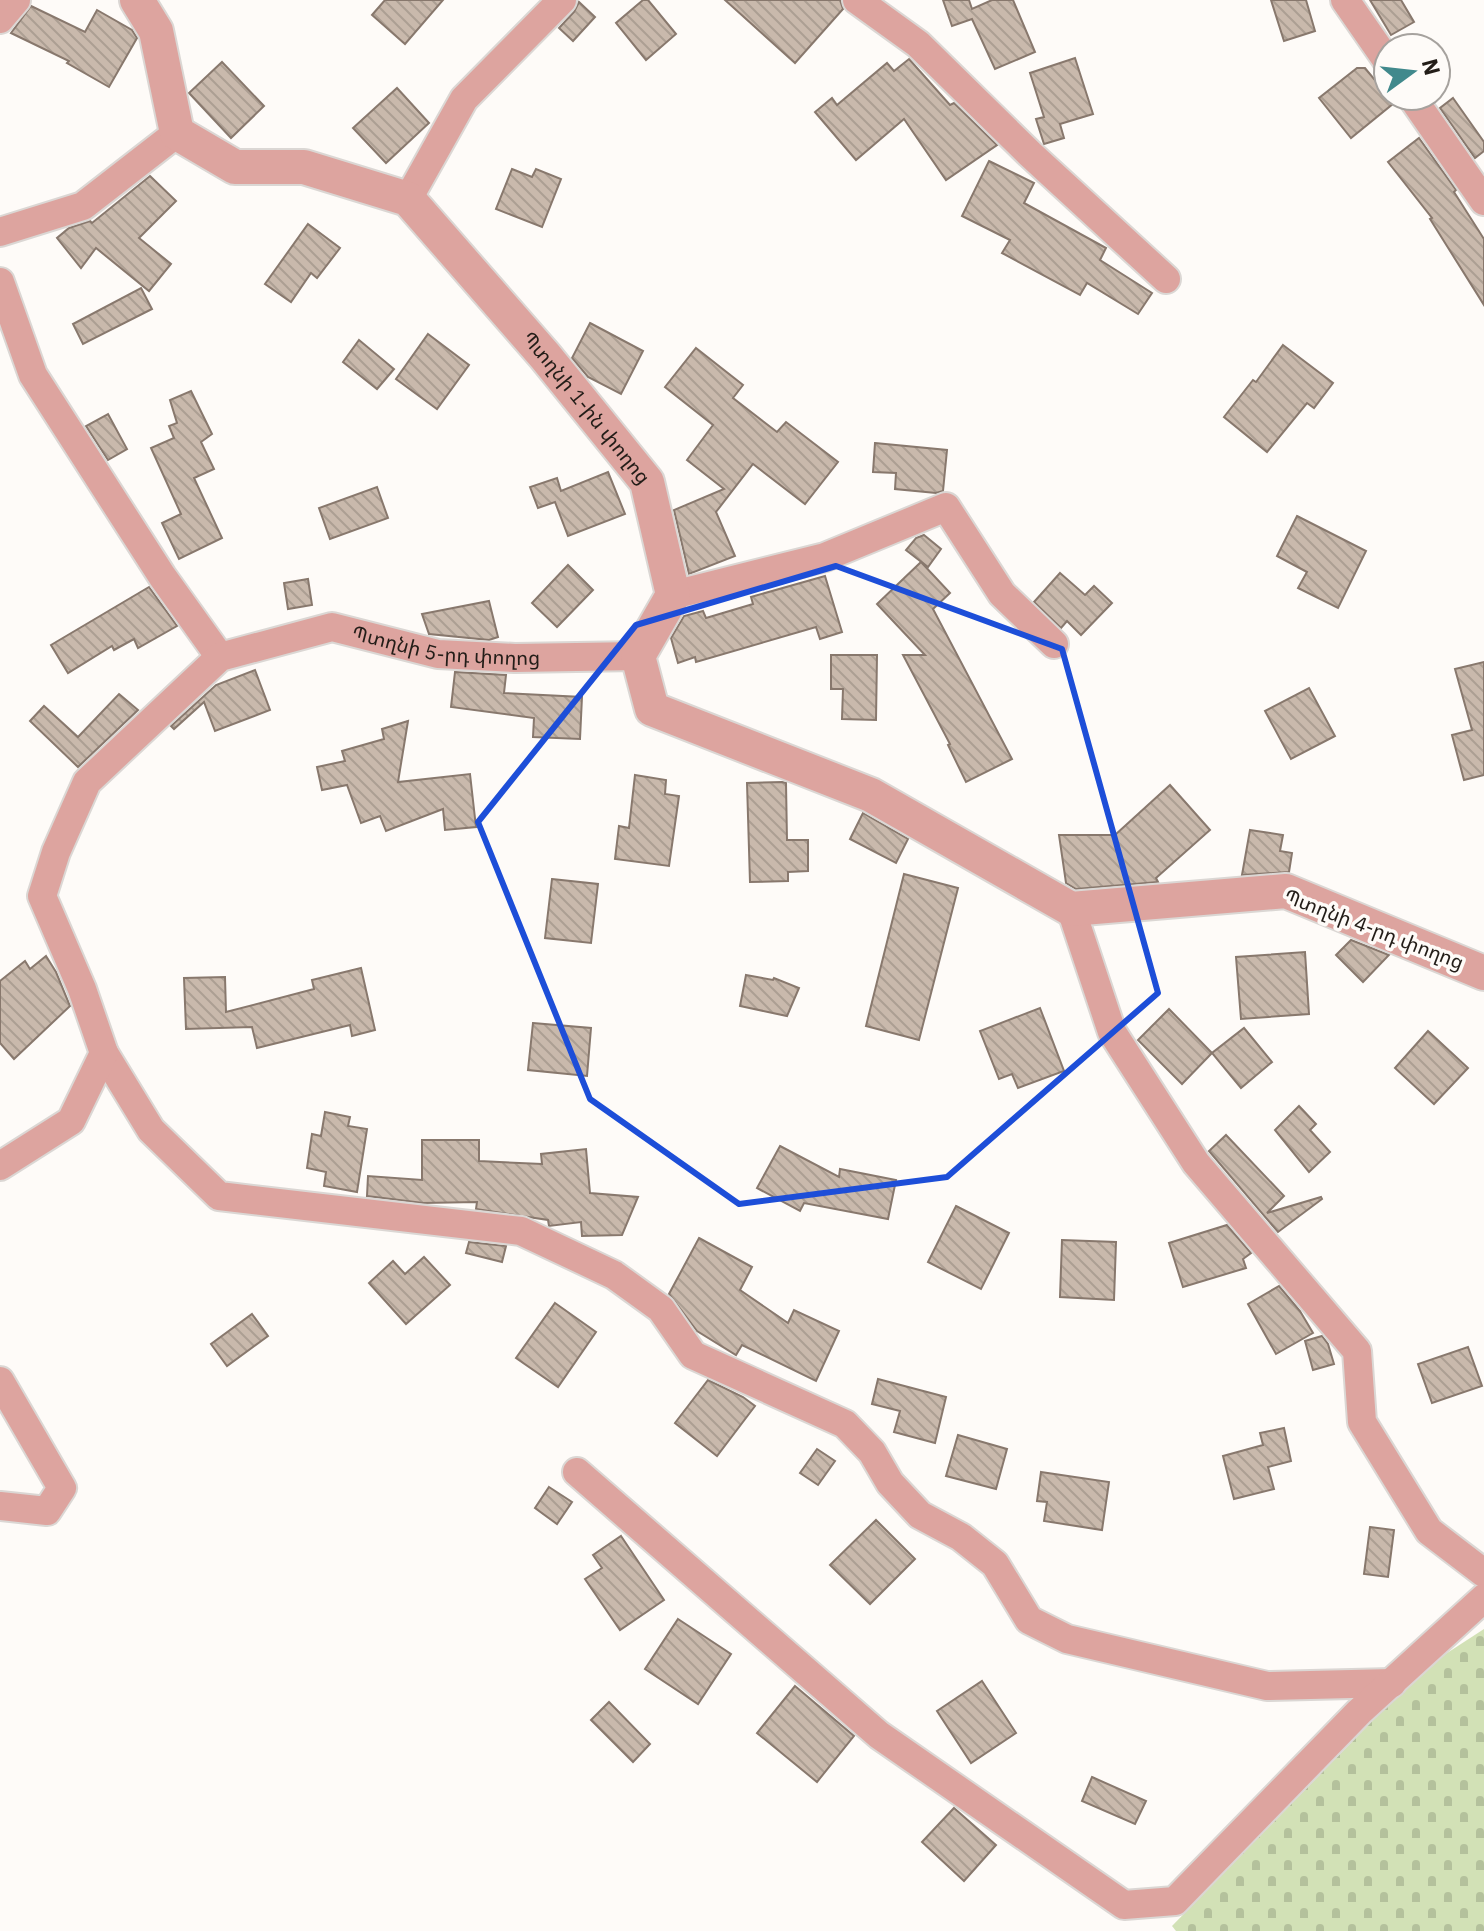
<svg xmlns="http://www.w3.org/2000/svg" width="1484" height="1931" font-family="'IBM Plex Sans','Noto Sans Armenian',sans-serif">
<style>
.cemetery{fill:url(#cemetery-stones)}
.building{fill:url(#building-back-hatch);stroke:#88786d;stroke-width:2}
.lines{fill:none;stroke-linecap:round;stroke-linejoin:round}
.minor-casing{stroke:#dbd7d4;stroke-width:32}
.tertiary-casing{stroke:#dbd7d4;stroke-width:38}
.minor{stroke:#dda49f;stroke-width:28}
.tertiary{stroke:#dda49f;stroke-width:34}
.marked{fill:none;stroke:#1d4ed8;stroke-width:6;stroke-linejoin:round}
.labels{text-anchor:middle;stroke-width:7;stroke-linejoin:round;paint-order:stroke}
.street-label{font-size:20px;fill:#231d18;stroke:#fefbf8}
</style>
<defs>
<pattern id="cemetery-stones" width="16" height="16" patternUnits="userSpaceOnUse" patternTransform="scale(2)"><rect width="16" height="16" fill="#d2e1b6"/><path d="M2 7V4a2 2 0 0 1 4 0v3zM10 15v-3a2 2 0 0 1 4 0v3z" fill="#b4c19c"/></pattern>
<pattern id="building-back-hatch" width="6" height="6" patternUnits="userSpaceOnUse" patternTransform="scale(2)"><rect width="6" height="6" fill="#c9b9ac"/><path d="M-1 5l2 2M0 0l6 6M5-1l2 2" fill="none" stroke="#ac9f93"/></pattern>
</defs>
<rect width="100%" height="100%" fill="#fefbf8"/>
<polygon class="cemetery" points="1484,1629 1484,1931 1176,1931 1172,1926 1424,1668"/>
<g class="building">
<polygon points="385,0 443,0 405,44 372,15"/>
<polygon points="643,0 648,0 676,34 646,60 616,23"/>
<polygon points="725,0 840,0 843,9 795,63"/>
<polygon points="943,0 969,0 972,9 992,0 1013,0 1035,52 995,69 972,19 952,26"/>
<polygon points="1271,0 1306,0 1315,31 1284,41"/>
<polygon points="1370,0 1401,0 1414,22 1391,35"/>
<polygon points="579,2 595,17 573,41 559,28 574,12"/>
<polygon points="31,6 85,32 97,10 132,30 137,38 109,87 67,63 69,61 11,33"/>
<polygon points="1075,58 1093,114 1060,124 1064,138 1044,144 1036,119 1044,117 1030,73"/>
<polygon points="909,59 950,105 954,103 997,145 946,180 904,119 856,160 815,112 832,98 837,105 887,63 894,71"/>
<polygon points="222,62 264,106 231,138 189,93"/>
<polygon points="1357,68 1365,68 1394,103 1351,138 1319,98"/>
<polygon points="397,88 429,123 386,163 353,128"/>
<polygon points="1453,98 1484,142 1484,151 1475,158 1440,108"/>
<polygon points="1419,138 1456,190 1454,192 1484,239 1484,305 1430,219 1432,218 1388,162"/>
<polygon points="989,161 1034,183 1024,203 1106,248 1100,260 1152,293 1138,314 1087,283 1080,295 1002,253 1010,240 962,216"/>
<polygon points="512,169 532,177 536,169 561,179 542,227 496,209"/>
<polygon points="150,176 176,201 139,238 171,264 149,291 96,248 81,268 57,238 69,228 90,221 92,223"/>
<polygon points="308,224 340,248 317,278 311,273 291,302 265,284"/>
<polygon points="141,288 152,309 83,344 73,324"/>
<polygon points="590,323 643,351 621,394 588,377 572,358"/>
<polygon points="428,334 469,365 437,409 396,379"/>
<polygon points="359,340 394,369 377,389 343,362"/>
<polygon points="1283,345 1333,383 1314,408 1307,403 1267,452 1224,417 1253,380 1256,382"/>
<polygon points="696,348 743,385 733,398 777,432 786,422 838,462 805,504 753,464 716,512 735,556 689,574 674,510 724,489 687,460 713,425 665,387"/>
<polygon points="191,391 212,434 201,442 214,469 194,478 222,538 179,559 162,523 181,514 151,448 174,438 169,426 177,423 170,400"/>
<polygon points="108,414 127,449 108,460 86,426"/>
<polygon points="875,443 947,450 943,491 936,493 895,489 896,473 873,472"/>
<polygon points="608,472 625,514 568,536 555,502 538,508 530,487 557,478 561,491"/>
<polygon points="377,487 388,518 330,539 319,508"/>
<polygon points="1297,516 1366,551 1338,608 1298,588 1307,572 1277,556"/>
<polygon points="924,535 941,549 928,567 906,550 916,538"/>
<polygon points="921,562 950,593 933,609 1012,759 966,782 948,745 950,744 903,655 925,655 877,604"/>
<polygon points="568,565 593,590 557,627 532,603"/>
<polygon points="1060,573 1085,595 1094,586 1112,603 1081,635 1067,621 1061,628 1034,602"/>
<polygon points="825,576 842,632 820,639 816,627 696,662 695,657 678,663 671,638 684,616 703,611 706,618 753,604 751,597"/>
<polygon points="308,579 312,605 288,609 284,583"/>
<polygon points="149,587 177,626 138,648 134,639 114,650 112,646 68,673 51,645"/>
<polygon points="489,601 498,637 489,640 429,634 422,614"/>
<polygon points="831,655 877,655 876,720 842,719 843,689 831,689"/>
<polygon points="1484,662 1484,775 1464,780 1452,735 1472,730 1455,669"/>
<polygon points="255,670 270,710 215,731 204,702 174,729 171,726 216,685"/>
<polygon points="455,672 506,675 504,693 582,697 580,739 533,737 534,718 451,707"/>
<polygon points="1309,688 1335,736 1291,759 1265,711"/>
<polygon points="119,694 138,710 78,767 30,721 44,706 78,737"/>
<polygon points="408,721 398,782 470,774 476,827 445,830 443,809 386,831 380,816 361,823 347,785 322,790 317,767 345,761 342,751 384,739 382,729"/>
<polygon points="635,775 666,780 665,794 679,796 669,866 615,859 619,826 629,828"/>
<polygon points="782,782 786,783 787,840 808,840 808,871 788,872 788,881 750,882 747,783"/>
<polygon points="1170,785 1210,830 1156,878 1158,882 1076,889 1066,883 1059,835 1115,835"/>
<polygon points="863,813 908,839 896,863 850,839"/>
<polygon points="1250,830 1283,835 1280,851 1292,853 1289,872 1242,875"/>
<polygon points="904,874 958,888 919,1040 866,1026"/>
<polygon points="552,879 598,884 591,943 545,938"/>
<polygon points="1351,940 1389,955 1363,982 1336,955"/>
<polygon points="1305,952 1309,1014 1241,1019 1236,957"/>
<polygon points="46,956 56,972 70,1006 14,1059 0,1043 0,981 25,961 30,969"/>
<polygon points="361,968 375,1030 352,1036 350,1025 257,1048 252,1027 186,1029 184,978 225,977 226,1012 314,989 312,980"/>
<polygon points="746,975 773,980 774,978 799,988 787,1016 740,1006"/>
<polygon points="1040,1008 1064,1071 1018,1088 1012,1074 999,1079 980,1031"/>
<polygon points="1169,1009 1212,1053 1182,1084 1138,1040"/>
<polygon points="533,1023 591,1028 587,1076 528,1070"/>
<polygon points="1244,1028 1272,1062 1241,1088 1212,1053"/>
<polygon points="1428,1031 1468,1068 1434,1104 1395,1068"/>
<polygon points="1299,1106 1316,1124 1310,1130 1330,1152 1309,1172 1275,1130"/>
<polygon points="325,1112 350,1117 348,1126 367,1129 357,1192 324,1186 326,1172 307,1168 312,1134 321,1136"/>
<polygon points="1226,1135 1284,1196 1267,1213 1321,1197 1322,1199 1278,1232 1209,1151"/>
<polygon points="422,1140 479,1140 479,1161 542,1164 541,1154 586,1149 590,1193 638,1197 622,1235 582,1236 581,1222 549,1226 548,1220 476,1209 477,1202 423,1203 367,1196 368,1176 422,1180"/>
<polygon points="780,1146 839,1177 840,1169 896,1180 888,1219 804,1203 800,1211 757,1188"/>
<polygon points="956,1206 1009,1233 981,1289 928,1262"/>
<polygon points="1227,1225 1251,1253 1243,1259 1246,1268 1183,1287 1169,1243"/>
<polygon points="699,1238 752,1267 740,1290 788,1323 794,1310 839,1331 816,1381 742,1345 736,1355 697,1331 669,1294"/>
<polygon points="1062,1240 1116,1242 1114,1300 1060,1297"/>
<polygon points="469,1242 506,1246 502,1262 466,1253"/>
<polygon points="424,1257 450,1285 406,1324 369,1283 393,1261 405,1274"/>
<polygon points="1279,1286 1300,1311 1313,1333 1276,1354 1248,1304"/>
<polygon points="555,1303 596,1332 558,1387 516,1358"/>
<polygon points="252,1314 268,1336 227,1366 211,1344"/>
<polygon points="1322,1336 1328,1344 1334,1364 1313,1370 1305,1341"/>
<polygon points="1468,1347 1482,1386 1432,1403 1418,1364"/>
<polygon points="878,1379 946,1397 935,1443 894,1432 900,1411 872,1404"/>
<polygon points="708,1380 743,1397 755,1406 717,1456 675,1423"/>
<polygon points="1284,1428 1291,1461 1268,1467 1274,1489 1234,1499 1223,1456 1263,1445 1260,1433"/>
<polygon points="958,1435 1007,1449 996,1489 946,1476"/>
<polygon points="817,1449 835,1461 818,1485 800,1473"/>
<polygon points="1041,1472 1109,1482 1102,1530 1044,1521 1047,1502 1037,1501"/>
<polygon points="549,1487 572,1502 557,1524 535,1508"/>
<polygon points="876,1520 915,1559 870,1604 830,1565"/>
<polygon points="1370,1527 1394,1530 1388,1577 1364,1574"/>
<polygon points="621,1536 664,1600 620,1630 585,1579 602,1568 593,1555"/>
<polygon points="678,1619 731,1654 698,1704 645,1669"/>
<polygon points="982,1681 1016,1733 971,1763 937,1711"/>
<polygon points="795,1686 854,1736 817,1782 757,1733"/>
<polygon points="609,1702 650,1744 633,1762 591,1720"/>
<polygon points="1092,1777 1146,1801 1135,1824 1082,1801"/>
<polygon points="954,1808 996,1845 964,1881 922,1842"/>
</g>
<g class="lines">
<defs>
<g id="minor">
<polyline points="857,0 918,44 1030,154 1166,279"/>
<polyline points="1345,0 1388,62"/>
<polyline points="0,19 16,0"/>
<polyline points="1411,96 1484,201"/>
<polyline points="408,199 464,99 562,0"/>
<polyline points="0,232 83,206 177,133"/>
<polyline points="0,282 33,375 162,576 220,657"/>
<polyline points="673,595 825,557 946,507 1002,594 1054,644"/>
<polyline points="1071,909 1112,1032 1196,1163 1357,1351 1362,1422 1429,1531 1484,1573"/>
<polyline points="104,1053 151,1130 219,1196 521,1231 614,1275 661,1309 693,1355 845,1424 872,1452 890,1483 920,1515 961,1537 995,1564 1029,1620 1067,1639 1267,1686 1392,1683"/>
<path id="s1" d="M0,1166l71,-45 33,-68 -22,-64 -40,-93 14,-44 31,-70 133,-125 112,-30 106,27 77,4 123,-2"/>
<polyline points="0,1381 62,1488 47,1511 0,1506"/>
<polyline points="577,1472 879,1735 1124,1905 1175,1901 1359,1712 1484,1598"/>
</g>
<g id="tertiary">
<path id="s2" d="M137,0l19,31 21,102 58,34h69l104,32 137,157 102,126 26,113 -35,61 14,53 219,86 200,114 215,-18 198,82"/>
</g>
</defs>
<use href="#minor" class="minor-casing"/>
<use href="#tertiary" class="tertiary-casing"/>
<use href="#minor" class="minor"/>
<use href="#tertiary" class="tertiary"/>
</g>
<path class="marked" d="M836,566l226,83 96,344 -211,184 -208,27 -149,-105 -112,-277 158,-197z"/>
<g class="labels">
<g class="street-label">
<text dy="7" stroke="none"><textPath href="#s2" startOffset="660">Պտղնի 1-ին փողոց</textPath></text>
<text dy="7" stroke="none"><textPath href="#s1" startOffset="866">Պտղնի 5-րդ փողոց</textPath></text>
<text transform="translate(1374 929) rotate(21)" y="7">Պտղնի 4-րդ փողոց</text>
</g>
</g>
<g transform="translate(1412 72) rotate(75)"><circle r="38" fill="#fefbf8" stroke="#a6a29e" stroke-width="2"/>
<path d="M0-6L14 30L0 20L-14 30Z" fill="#41898c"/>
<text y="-12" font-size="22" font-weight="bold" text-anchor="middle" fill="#231d18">N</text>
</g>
</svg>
